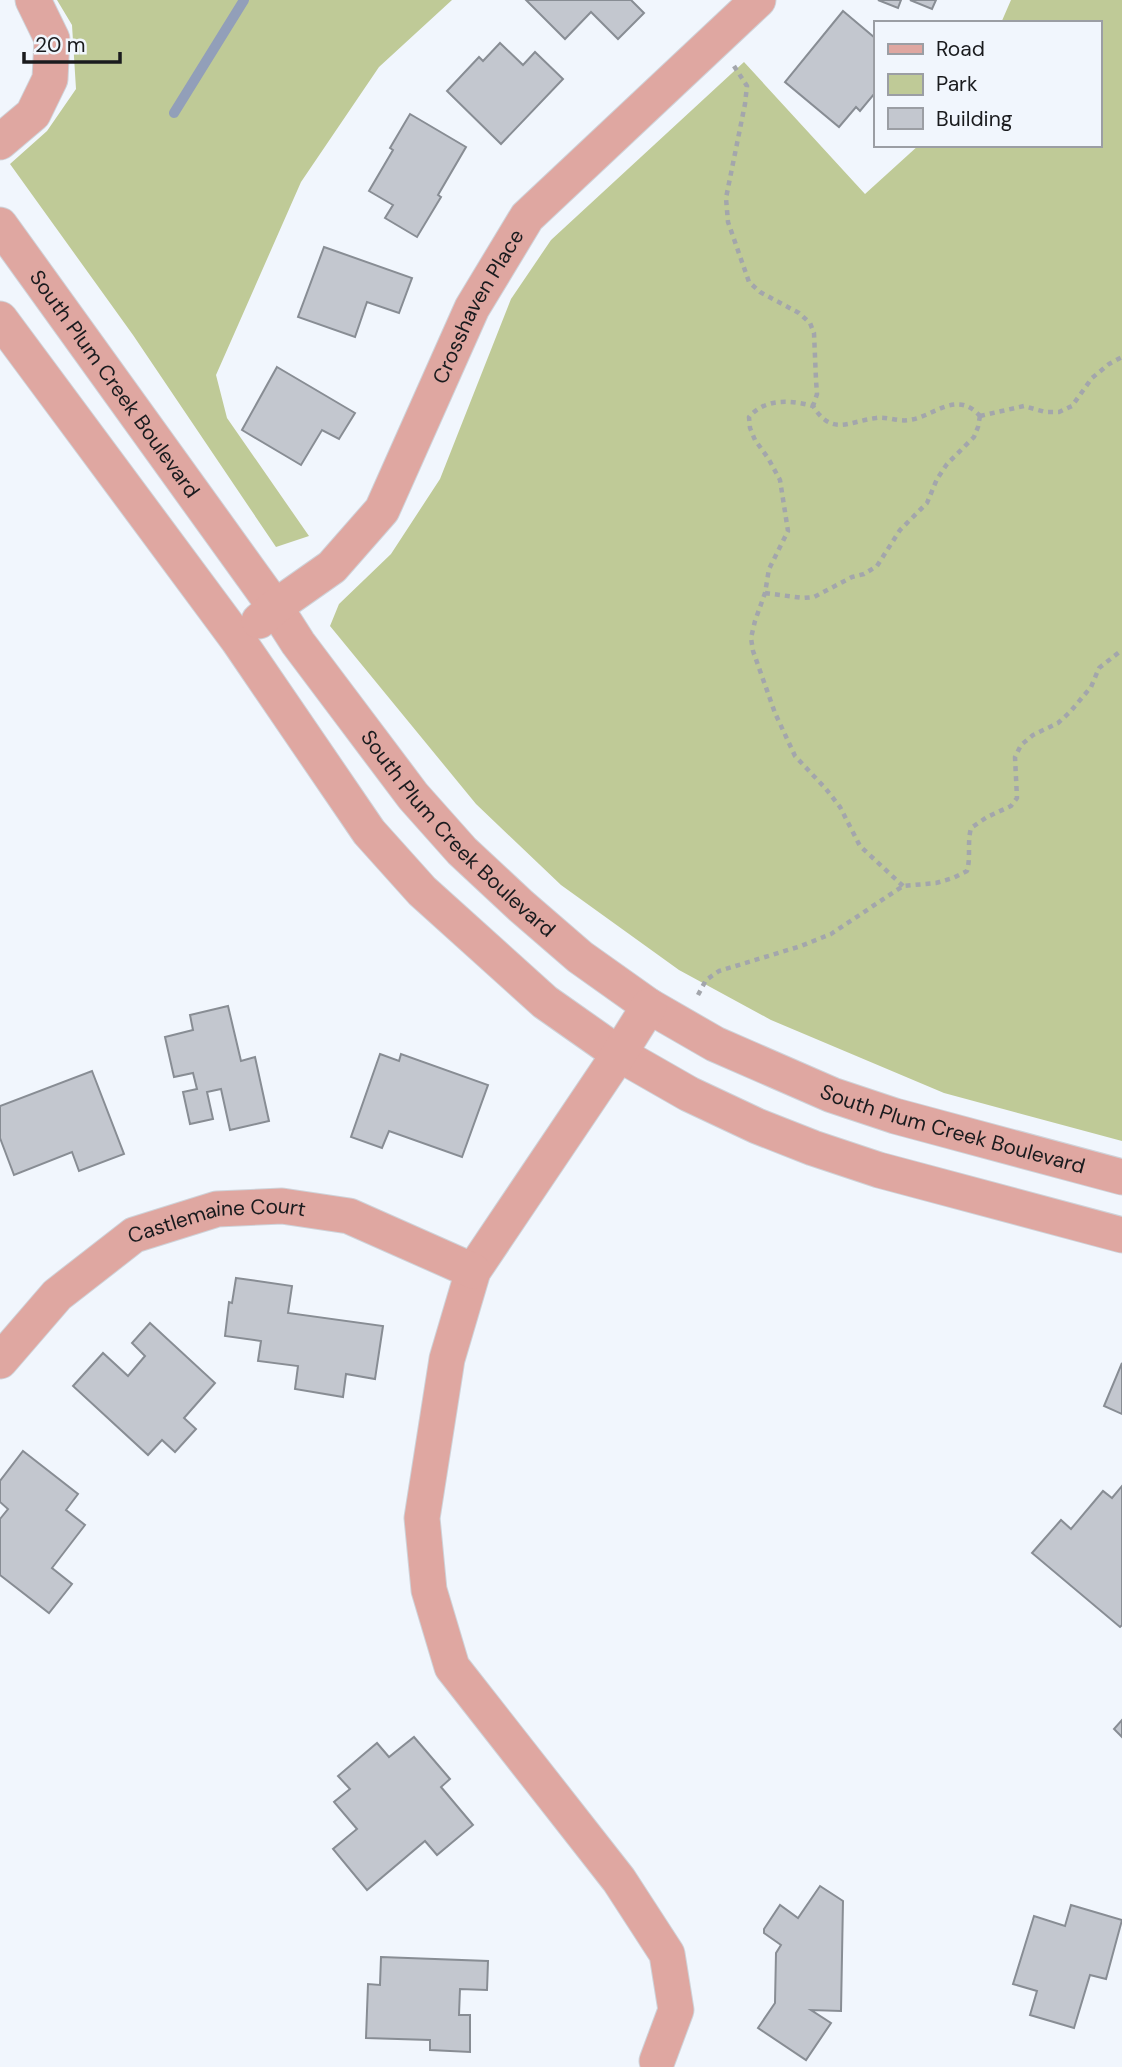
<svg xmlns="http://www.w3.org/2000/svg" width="1122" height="2067" font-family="'DM Sans',sans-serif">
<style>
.green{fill:#bfca97}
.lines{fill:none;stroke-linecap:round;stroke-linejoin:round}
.stream{stroke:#929fb9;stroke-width:10}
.building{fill:#c3c7cf;stroke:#888d94;stroke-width:2}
.minor-casing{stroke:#cfd3d9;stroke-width:37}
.path{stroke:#a3a6ac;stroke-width:4.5;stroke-dasharray:5 5;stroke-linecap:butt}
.minor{stroke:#dfa7a1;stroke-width:35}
.labels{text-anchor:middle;stroke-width:5;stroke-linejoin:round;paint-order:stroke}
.street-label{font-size:21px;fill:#1a1b1e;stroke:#f1f6fd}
</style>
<rect width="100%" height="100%" fill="#f1f6fd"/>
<g class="green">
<polygon points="57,0 452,0 379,67 301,182 216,375 227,418 309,536 276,547 133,335 10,164 47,131 76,89 72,25"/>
<polygon points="1011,0 1122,0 1122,1141 944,1093 771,1020 679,970 561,885 476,804 330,626 339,604 391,554 440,479 511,299 551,240 744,62 865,194 919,145 1099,145 1099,23 1001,23"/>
</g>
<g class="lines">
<polyline class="stream" points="174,113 244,0"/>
</g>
<g class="building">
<polygon points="526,0 631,0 644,13 618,39 591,12 565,39"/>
<polygon points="878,0 901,0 898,8"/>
<polygon points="910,0 936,0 932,9"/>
<polygon points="843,11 875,38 875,93 860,111 856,107 839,127 785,82"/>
<polygon points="500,43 523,65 535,52 563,79 501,144 447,91 479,57 483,61"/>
<polygon points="410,114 466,147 438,195 441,197 417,237 385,218 393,205 369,191 393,150 390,148"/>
<polygon points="324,247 412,278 399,313 367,302 355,337 298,317"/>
<polygon points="277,367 355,413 339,439 322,430 301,465 242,430"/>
<polygon points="228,1006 241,1061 255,1057 269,1121 230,1130 221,1089 207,1092 213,1119 190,1124 183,1092 197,1089 193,1073 174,1077 165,1037 193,1030 190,1015"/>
<polygon points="380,1054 399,1061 401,1054 488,1085 462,1157 389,1131 382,1148 351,1137"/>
<polygon points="92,1071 124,1154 79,1171 72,1152 14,1175 0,1138 0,1106"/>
<polygon points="236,1278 292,1286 288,1313 383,1326 375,1379 346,1374 343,1397 295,1389 298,1366 258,1361 261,1341 225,1336 229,1302 232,1303"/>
<polygon points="150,1323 215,1383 184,1418 196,1429 175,1452 162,1440 148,1455 73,1386 103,1353 128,1376 145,1356 132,1343"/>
<polygon points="1122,1363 1122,1414 1104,1406"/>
<polygon points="23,1451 78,1494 66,1510 85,1525 52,1568 72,1584 49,1613 0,1575 0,1519 8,1509 0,1502 0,1481"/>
<polygon points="1122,1486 1122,1625 1120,1627 1032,1553 1061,1520 1071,1529 1103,1491 1112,1498"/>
<polygon points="1122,1720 1122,1737 1114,1729"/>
<polygon points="414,1737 450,1779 441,1787 473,1825 437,1855 425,1841 367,1890 333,1849 357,1829 334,1802 350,1789 338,1776 377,1743 389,1757"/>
<polygon points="820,1886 843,1901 841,2011 811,2010 831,2023 806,2060 758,2028 775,2003 776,1953 781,1945 764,1933 764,1929 780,1905 798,1918"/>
<polygon points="1071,1905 1122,1920 1106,1979 1090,1975 1074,2028 1030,2015 1037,1991 1013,1984 1034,1916 1065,1926"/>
<polygon points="381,1957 488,1961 487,1990 460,1989 459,2015 470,2015 470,2052 430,2050 430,2040 366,2038 368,1984 380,1985"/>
</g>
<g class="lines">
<defs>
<g id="minor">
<polyline points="0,142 33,114 50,79 52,39 33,0"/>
<path id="s1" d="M0,225l275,382 23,36 115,153 49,55 59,55 59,51 69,49 66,38 117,51 63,21 227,61"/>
<polyline points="0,319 238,640 369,832 422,891 545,1002 619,1054 689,1094 757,1126 813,1148 879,1170 1122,1235"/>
<path id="s2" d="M259,621l16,-14 57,-40 50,-57 90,-202 55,-91 231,-217"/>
<polyline points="649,1006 619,1054 473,1271 447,1359 422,1518 429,1590 452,1667 619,1880 667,1954 676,2010 657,2061"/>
<path id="s3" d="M0,1361l57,-66 77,-60 83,-26 65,-3 67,10 124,55"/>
</g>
</defs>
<use href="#minor" class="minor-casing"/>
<g class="path">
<polyline points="734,66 747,86 745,104 726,198 728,222 749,282 760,292 799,313 810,323 814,333 816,380 817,394 813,406"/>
<polyline points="980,416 1024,406 1045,412 1059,412 1072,406 1092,378 1109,364 1122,357"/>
<polyline points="765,593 803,598 814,597 852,577 864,574 877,566 900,530 927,503 937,479 947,464 974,437 978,427 980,416"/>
<path d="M903,886l-43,-40 -20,-39 -14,-18 -31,-33 -20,-43 -22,-62 -2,-13 4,-17 10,-28 4,-24 19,-38 -8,-51 -12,-22 -13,-18 -5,-12 -1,-11c16,-19 42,-17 64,-11 19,30 34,16 63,12 10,-2 22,4 33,2 25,-3 47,-31 71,-4"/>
<path d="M698,995l8,-15 13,-9 82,-25 30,-12 72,-48 33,-3 17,-5 14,-7c4,-14 0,-28 4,-43l16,-11 24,-11 6,-8 -2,-41 6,-12 12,-10 25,-12 12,-11 21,-25 8,-19 23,-18"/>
</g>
<use href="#minor" class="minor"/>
</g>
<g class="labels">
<g class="street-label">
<text dy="7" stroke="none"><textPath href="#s2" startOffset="392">Crosshaven Place</textPath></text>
<text dy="7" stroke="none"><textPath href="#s1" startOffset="196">South Plum Creek Boulevard</textPath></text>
<text dy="7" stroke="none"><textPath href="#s1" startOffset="763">South Plum Creek Boulevard</textPath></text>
<text dy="7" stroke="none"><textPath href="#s1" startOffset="1351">South Plum Creek Boulevard</textPath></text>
<text dy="7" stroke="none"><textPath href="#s3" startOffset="270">Castlemaine Court</textPath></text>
</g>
</g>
<rect x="874" y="21" width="228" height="126" fill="#f1f6fd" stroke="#9b9ea4" stroke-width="2"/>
<rect x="888" y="44" width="35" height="10" fill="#dfa7a1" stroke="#9b9ea4" stroke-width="2"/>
<text x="936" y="56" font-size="21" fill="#1a1b1e">Road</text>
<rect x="888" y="74" width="35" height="21" fill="#bfca97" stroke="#9b9ea4" stroke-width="2"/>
<text x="936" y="91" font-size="21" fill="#1a1b1e">Park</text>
<rect x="888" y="108" width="35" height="21" fill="#c3c7cf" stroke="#9b9ea4" stroke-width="2"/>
<text x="936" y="126" font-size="21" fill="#1a1b1e">Building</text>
<path d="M24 52v10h96v-10" fill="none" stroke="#1a1b1e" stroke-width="3.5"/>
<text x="35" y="52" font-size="21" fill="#1a1b1e" stroke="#f1f6fd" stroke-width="5" paint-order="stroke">20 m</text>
</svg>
